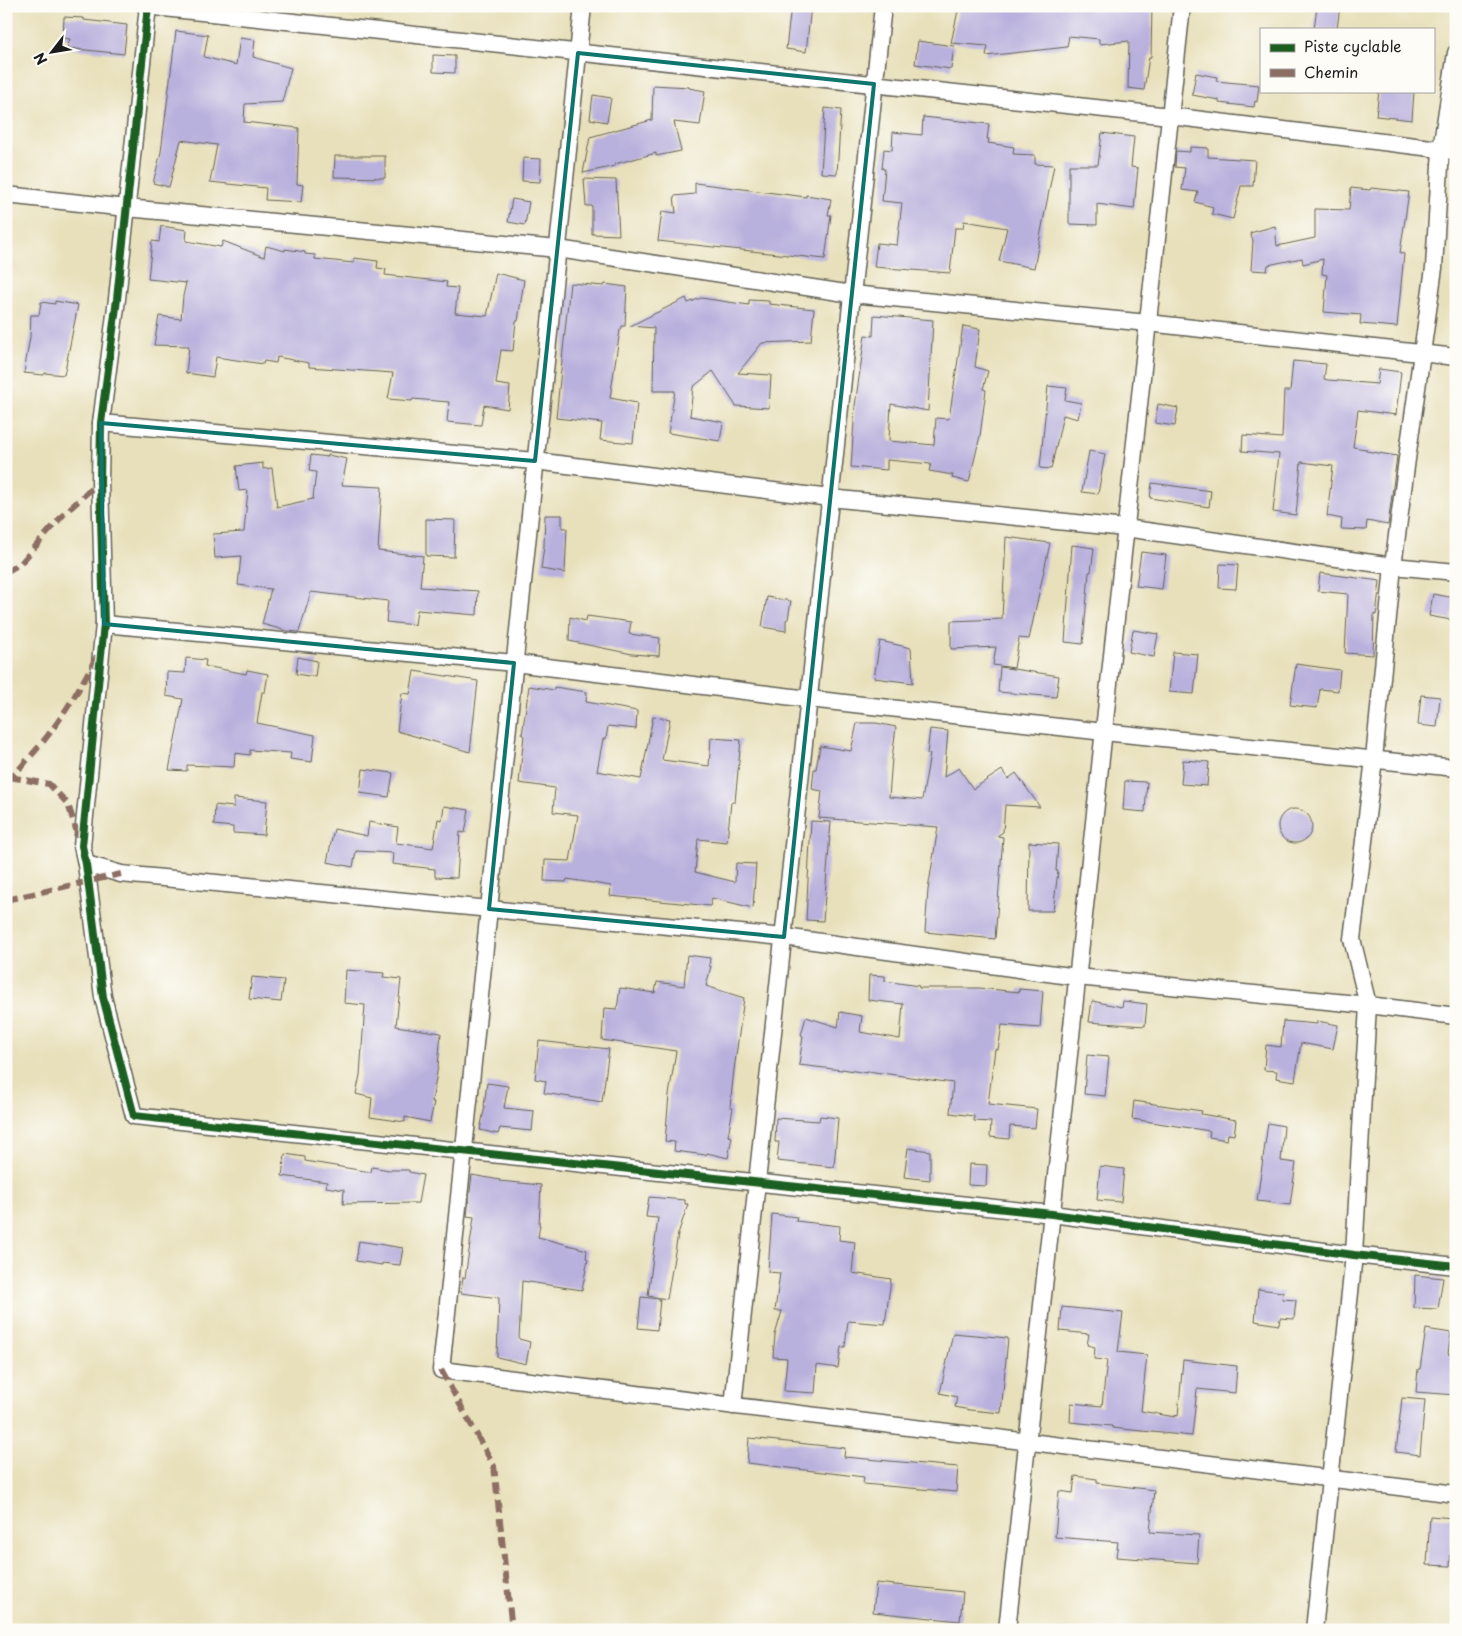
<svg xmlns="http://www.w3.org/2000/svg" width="1462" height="1636" font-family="'Playpen Sans',sans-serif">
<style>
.building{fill:#b9b1dd}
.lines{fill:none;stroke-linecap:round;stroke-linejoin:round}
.minor-casing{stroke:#636154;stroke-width:19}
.minor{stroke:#fff;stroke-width:16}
.quiet{stroke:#8d6e63;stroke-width:6;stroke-dasharray:12 6;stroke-linecap:butt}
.cycleway-casing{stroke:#fdfcf7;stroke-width:11}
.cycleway{stroke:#1b5e20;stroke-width:8}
.marked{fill:none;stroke:#0f766e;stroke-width:4;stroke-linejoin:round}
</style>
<rect width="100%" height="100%" fill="#fdfcf7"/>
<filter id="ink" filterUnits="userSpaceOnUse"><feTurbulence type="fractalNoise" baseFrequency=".02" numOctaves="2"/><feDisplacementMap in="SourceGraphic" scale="10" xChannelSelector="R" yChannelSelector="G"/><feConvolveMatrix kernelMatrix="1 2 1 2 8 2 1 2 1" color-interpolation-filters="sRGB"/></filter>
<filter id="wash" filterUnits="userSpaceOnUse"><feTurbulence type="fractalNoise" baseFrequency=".0096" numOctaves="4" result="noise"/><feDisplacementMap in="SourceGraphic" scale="20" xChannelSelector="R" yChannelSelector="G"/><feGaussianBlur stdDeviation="1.12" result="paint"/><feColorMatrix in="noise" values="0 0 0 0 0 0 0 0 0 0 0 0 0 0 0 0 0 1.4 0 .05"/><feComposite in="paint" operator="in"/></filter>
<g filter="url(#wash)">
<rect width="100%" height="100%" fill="#e8e0bb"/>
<g id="blocks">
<g class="building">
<polygon points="791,6 811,6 806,52 786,49"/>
<polygon points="959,6 1152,6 1151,57 1149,57 1144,90 1128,88 1129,41 1099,44 1099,39 1069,36 1067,47 986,56 988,46 951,43"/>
<polygon points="1317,6 1340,6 1337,29 1314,29"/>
<polygon points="64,17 84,18 84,20 127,25 124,54 67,48 70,39 63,38"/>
<polygon points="176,31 208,35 204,57 236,65 240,38 255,40 253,57 291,68 282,102 245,104 244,122 299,128 297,184 303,185 301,202 265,200 266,188 210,182 217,145 181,140 169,187 153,183 161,152"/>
<polygon points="918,41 954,46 951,69 915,64"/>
<polygon points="433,55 455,56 455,73 433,72"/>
<polygon points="1196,73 1217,77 1216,81 1259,85 1257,102 1255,101 1254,107 1219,103 1219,100 1192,95"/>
<polygon points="653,85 689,87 689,88 705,91 700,125 674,122 681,151 656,156 656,153 615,164 615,166 583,173 590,137 652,120"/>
<polygon points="1379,91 1414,91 1412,120 1376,116"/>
<polygon points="593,95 611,98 607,122 590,119"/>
<polygon points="825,108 841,110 837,174 821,173"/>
<polygon points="923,117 989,124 987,139 989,139 988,143 1014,147 1013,154 1035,155 1035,164 1054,165 1034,268 999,261 1007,228 964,221 963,228 955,228 950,273 874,267 877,243 897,245 902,203 882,201 885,169 882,169 884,149 892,150 893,132 922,135"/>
<polygon points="1102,133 1134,137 1131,167 1138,168 1134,209 1097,204 1097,225 1069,224 1069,165 1098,165"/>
<polygon points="1190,147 1208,148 1208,157 1255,160 1253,186 1241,186 1233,219 1212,214 1213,207 1195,202 1198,192 1182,190 1185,168 1175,167 1176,151 1190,152"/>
<polygon points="335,156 385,156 385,178 334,177"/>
<polygon points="523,158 541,159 540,182 522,181"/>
<polygon points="584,179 616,180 619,235 592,234 592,206 586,206"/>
<polygon points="695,183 806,197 806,195 831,199 828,215 831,215 825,259 658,241 662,211 676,213 674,196 695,194"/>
<polygon points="1351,188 1370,190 1371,188 1409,192 1400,253 1404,254 1397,327 1360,324 1361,315 1324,312 1327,275 1322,274 1323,259 1303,264 1302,258 1268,265 1267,271 1251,270 1253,241 1250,233 1275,226 1277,246 1315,238 1315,209 1349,210"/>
<polygon points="512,199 529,202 525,225 508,222"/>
<polygon points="161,226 187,230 186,241 221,247 223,241 264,257 266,246 285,251 285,249 305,252 305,254 315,255 315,259 354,263 354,258 378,261 377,268 386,269 385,275 447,282 446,287 458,288 455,313 487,316 496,273 524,280 518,321 516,321 513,351 501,350 496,384 510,386 508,409 484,405 481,425 447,422 449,402 413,399 412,401 388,399 393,373 309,367 309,363 277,357 276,363 264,361 263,364 216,357 213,377 186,373 189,346 154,345 159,316 181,319 183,296 186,283 148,279 152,241 159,242"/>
<polygon points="570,283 604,286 605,284 627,287 625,326 622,326 621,330 620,330 610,398 637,403 633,443 600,440 602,423 556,418"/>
<polygon points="686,298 688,303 701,298 749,305 749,300 769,301 769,304 814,309 811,341 762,343 738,373 771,375 769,408 736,406 713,371 693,387 690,416 723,422 720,441 668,433 675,391 653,391 654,328 630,326"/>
<polygon points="55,301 78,305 64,375 45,373 44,375 24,373 30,337 31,315 39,315 41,302 55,304"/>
<polygon points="874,315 933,320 928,411 891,404 889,441 934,445 936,418 949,419 963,326 980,329 975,367 988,371 983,389 986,390 980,436 969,482 952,478 953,475 929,471 931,464 887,460 887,470 851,467 855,406 865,335 873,336"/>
<polygon points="1293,361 1326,364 1324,379 1328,380 1377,384 1379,369 1401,372 1396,415 1358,410 1353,447 1366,449 1366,451 1397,456 1388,525 1367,521 1366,530 1341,529 1342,519 1327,516 1333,466 1301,462 1296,515 1273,512 1279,454 1242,451 1243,435 1282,438 1284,391 1290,391"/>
<polygon points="1048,386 1067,388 1065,400 1081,403 1078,419 1063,415 1051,469 1040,468"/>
<polygon points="1158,404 1178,408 1175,426 1155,423"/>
<polygon points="1089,451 1105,454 1098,494 1082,492"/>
<polygon points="311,455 328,457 328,455 347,459 342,485 382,487 378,551 423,556 420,587 478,591 477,615 417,610 415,625 386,622 388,601 311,592 299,632 287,631 262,624 271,589 238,585 241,556 215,558 213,534 244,532 248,490 239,491 236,466 263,463 263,469 272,468 277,507 313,499 316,472 309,471"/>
<polygon points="1152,483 1211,491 1209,507 1150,498"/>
<polygon points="545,515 562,515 562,528 567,528 565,573 541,569 544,546"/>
<polygon points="426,519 455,520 454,557 426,556"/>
<polygon points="1006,537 1050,543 1029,639 1019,638 1014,668 993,665 996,647 951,649 951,621 1002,619"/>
<polygon points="1072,545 1094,548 1091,572 1089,572 1083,644 1065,642"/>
<polygon points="1141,552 1166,555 1162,589 1136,586"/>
<polygon points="1220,564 1238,565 1236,589 1219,588"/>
<polygon points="1320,573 1380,581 1376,615 1374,614 1373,655 1345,653 1348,594 1318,591"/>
<polygon points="1433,594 1455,598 1451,620 1429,616"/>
<polygon points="767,597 791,601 788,619 786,620 786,631 762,627"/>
<polygon points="587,616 631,622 629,634 660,638 659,656 632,654 569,641 570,617 586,621"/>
<polygon points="1133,630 1158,634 1154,657 1129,652"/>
<polygon points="880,641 911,648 913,683 874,678"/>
<polygon points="1173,652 1198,654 1194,694 1169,692"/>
<polygon points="298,657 317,661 315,677 296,674"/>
<polygon points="186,658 206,660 205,666 246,674 247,670 268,674 265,692 262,692 257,723 315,735 312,762 290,759 291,753 250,750 250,755 235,753 234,767 187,765 187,771 169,770 183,699 166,696 167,672 185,673"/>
<polygon points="1296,664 1340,670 1338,691 1320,689 1317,708 1290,705"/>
<polygon points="1000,667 1059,676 1056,697 998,692"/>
<polygon points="414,671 478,681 470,752 397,731 402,693 410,694"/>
<polygon points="529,686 554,690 554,687 587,692 586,702 637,711 636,729 608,726 606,739 603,739 597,771 641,779 653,717 670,719 662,760 709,766 711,738 741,740 735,802 731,802 727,842 698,839 695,872 735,882 736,863 756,864 753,908 712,898 710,906 610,896 611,886 567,879 566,882 544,881 545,860 570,861 578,815 553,812 555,788 519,783 524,735 522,735"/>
<polygon points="1421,695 1440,697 1437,727 1418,725"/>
<polygon points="857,723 876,723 896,727 892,758 889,797 922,800 930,754 927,754 930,729 948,731 944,777 959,768 973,789 1002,770 1008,779 1016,773 1040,807 1005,805 1003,832 997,836 1003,837 995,939 925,932 928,890 938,827 819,818 822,791 812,789 814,769 816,769 820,746 851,751"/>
<polygon points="1183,760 1209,762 1207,786 1181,784"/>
<polygon points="363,769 393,773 389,797 360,793"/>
<polygon points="1125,781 1147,782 1145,812 1123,810"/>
<polygon points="234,798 267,801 264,835 233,833 233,827 214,825 215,805 234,807"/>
<polygon points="444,806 469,810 465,833 460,832 457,878 435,877 435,869 392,864 393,853 356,851 353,867 327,862 334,829 367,836 369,822 398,827 396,843 433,848 438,819 442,820"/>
<circle cx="1295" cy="826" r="17"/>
<polygon points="811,821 831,822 823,921 806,920"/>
<polygon points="1029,842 1058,844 1056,871 1058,871 1053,911 1028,911"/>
<polygon points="687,955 710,958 709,966 711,966 706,986 744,998 734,1070 730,1107 733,1108 728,1136 732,1137 728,1158 707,1153 706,1155 674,1151 675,1142 665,1141 669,1095 676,1051 602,1040 604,1008 617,1009 620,988 655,993 657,982 684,986"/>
<polygon points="346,970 384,973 383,977 401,979 396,1026 441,1033 438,1066 432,1102 434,1102 430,1122 405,1117 405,1122 370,1117 372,1098 356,1094 360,1075 365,1005 344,1003"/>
<polygon points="869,975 885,976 885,981 919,986 919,988 979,988 1019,992 1019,989 1043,991 1040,1028 1002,1025 998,1050 995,1049 988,1104 1037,1109 1035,1128 1010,1126 1009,1139 990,1137 991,1122 974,1121 974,1116 950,1113 953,1083 867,1071 867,1073 842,1069 842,1070 799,1065 803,1036 801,1035 806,1017 838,1027 840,1012 862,1016 860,1032 900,1039 903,1004 868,1000"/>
<polygon points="252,977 284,980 281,1002 249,999"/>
<polygon points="1092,1001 1122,1007 1123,1001 1147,1004 1145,1026 1089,1022"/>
<polygon points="1283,1021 1317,1024 1317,1021 1338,1025 1333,1049 1301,1043 1295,1081 1276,1078 1277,1071 1264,1070 1266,1045 1281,1047"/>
<polygon points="539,1041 609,1049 602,1102 544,1093 546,1081 535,1079"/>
<polygon points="1087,1055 1109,1057 1105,1096 1084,1094"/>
<polygon points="487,1083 508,1086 504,1108 534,1111 532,1131 500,1128 498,1134 480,1130 485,1106 484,1106"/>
<polygon points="1134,1101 1202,1111 1201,1114 1236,1120 1234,1135 1228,1134 1227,1140 1209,1137 1210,1131 1132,1119"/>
<polygon points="820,1116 838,1118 834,1167 777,1161 779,1142 775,1142 776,1118 819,1121"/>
<polygon points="1268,1123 1284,1126 1281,1161 1296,1163 1290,1205 1257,1201"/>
<polygon points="908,1148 930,1151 930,1180 904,1177"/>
<polygon points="285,1154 305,1157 305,1161 371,1172 372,1167 389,1170 409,1170 409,1172 423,1175 418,1203 343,1204 344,1190 326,1187 327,1182 282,1176"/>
<polygon points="969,1164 987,1165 986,1186 968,1185"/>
<polygon points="1100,1166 1124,1169 1121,1202 1097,1200"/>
<polygon points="472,1175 500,1180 499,1181 541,1185 539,1225 540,1225 538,1237 587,1250 586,1258 588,1259 582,1290 522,1281 519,1339 530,1342 526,1364 497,1357 499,1298 461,1293 463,1277 465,1278 474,1217 467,1216"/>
<polygon points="649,1197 685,1200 685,1204 688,1204 678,1234 667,1299 648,1296 658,1218 646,1217"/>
<polygon points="772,1214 797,1217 796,1221 840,1226 839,1240 855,1242 852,1273 891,1279 885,1324 848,1321 845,1347 841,1347 838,1368 817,1365 815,1393 784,1391 787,1358 773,1357 775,1335 782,1311 775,1311 780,1273 768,1272"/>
<polygon points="359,1241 403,1248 400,1265 382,1263 382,1265 356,1261"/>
<polygon points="1415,1275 1443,1278 1438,1309 1414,1308"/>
<polygon points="1258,1289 1283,1292 1282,1299 1296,1300 1294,1319 1280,1318 1279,1325 1255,1321"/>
<polygon points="641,1297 660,1299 657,1330 638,1328"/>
<polygon points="1062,1307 1123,1313 1118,1352 1147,1355 1141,1411 1175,1417 1175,1415 1178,1416 1183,1360 1237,1366 1235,1393 1197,1389 1192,1436 1112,1428 1112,1426 1070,1422 1071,1403 1102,1406 1107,1360 1094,1359 1095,1347 1087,1345 1089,1334 1060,1331"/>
<polygon points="1426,1329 1451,1333 1448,1354 1456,1354 1456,1395 1416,1392 1418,1369 1420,1369"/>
<polygon points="953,1333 1008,1338 1001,1413 970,1410 955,1407 957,1397 940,1393"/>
<polygon points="1402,1398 1425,1400 1420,1455 1396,1452"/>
<polygon points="749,1438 845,1448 844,1457 958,1467 956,1492 863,1484 864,1477 747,1463"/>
<polygon points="1075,1476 1097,1479 1097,1483 1154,1490 1150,1532 1199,1535 1197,1563 1116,1557 1118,1542 1055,1537 1059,1491 1073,1493"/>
<polygon points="1430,1516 1453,1518 1450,1566 1427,1565"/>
<polygon points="876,1583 963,1592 960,1621 873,1612"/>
</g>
</g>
</g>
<g filter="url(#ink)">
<use href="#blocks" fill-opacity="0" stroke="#636154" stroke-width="1"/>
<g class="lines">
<defs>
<g id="minor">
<polyline points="145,6 1170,116 1456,151"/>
<polyline points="148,6 117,299 101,423 100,481 104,624 82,846 86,864 103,997 134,1116 1052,1214 1354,1255 1456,1266"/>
<polyline points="583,6 441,1370 1456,1494"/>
<polyline points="6,195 127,208 558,249 852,294 1148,323 1456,357"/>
<polyline points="101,423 535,461 830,498 1125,528 1393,566 1456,572"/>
<polyline points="104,624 514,663 809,699 1104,732 1456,768"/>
<polyline points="86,864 121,874 784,937 1077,977 1368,1005 1456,1016"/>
<polyline points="733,1406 883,6"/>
<polyline points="1007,1630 1182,6"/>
<polyline points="1314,1630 1354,1255 1368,1005 1352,939 1374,759 1393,566 1407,459 1434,268 1441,149 1456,53"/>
</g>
</defs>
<use href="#minor" class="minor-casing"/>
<use href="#minor" class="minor"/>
<g class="quiet">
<polyline points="6,572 21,563 64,514 100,481"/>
<polyline points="9,777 49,784 68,804 79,839"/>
<path d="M6,781c9,-6 15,-14 22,-22 29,-31 50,-67 70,-105"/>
<polyline points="6,900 121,874"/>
<polyline points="441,1370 494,1466 512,1630"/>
</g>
<defs>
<polyline id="cycleway" points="148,6 117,299 101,423 100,481 104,624 82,846 86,864 103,997 134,1116 1052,1214 1354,1255 1456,1266"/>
</defs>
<use href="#cycleway" class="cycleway-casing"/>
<use href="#cycleway" class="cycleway"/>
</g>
</g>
<path class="marked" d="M578,53l296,31 -90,853 -295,-28 25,-246 -410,-39 -3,-201 434,38z"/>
<rect width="1462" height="1636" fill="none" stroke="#fdfcf7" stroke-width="25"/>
<rect x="1260" y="28" width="175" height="65" fill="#fdfcf7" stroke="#a3a29f"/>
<rect x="1270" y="44" width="25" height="8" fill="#1b5e20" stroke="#a3a29f"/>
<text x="1304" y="52" font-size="15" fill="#1c1c1c">Piste cyclable</text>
<rect x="1270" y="69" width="25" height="8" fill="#8d6e63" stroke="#a3a29f"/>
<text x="1304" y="78" font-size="15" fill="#1c1c1c">Chemin</text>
<g transform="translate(52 52) rotate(239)" stroke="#fdfcf7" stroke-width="4" paint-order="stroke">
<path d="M0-4L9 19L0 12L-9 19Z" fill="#1c1c1c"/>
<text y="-8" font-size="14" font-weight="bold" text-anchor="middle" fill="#1c1c1c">N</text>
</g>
</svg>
